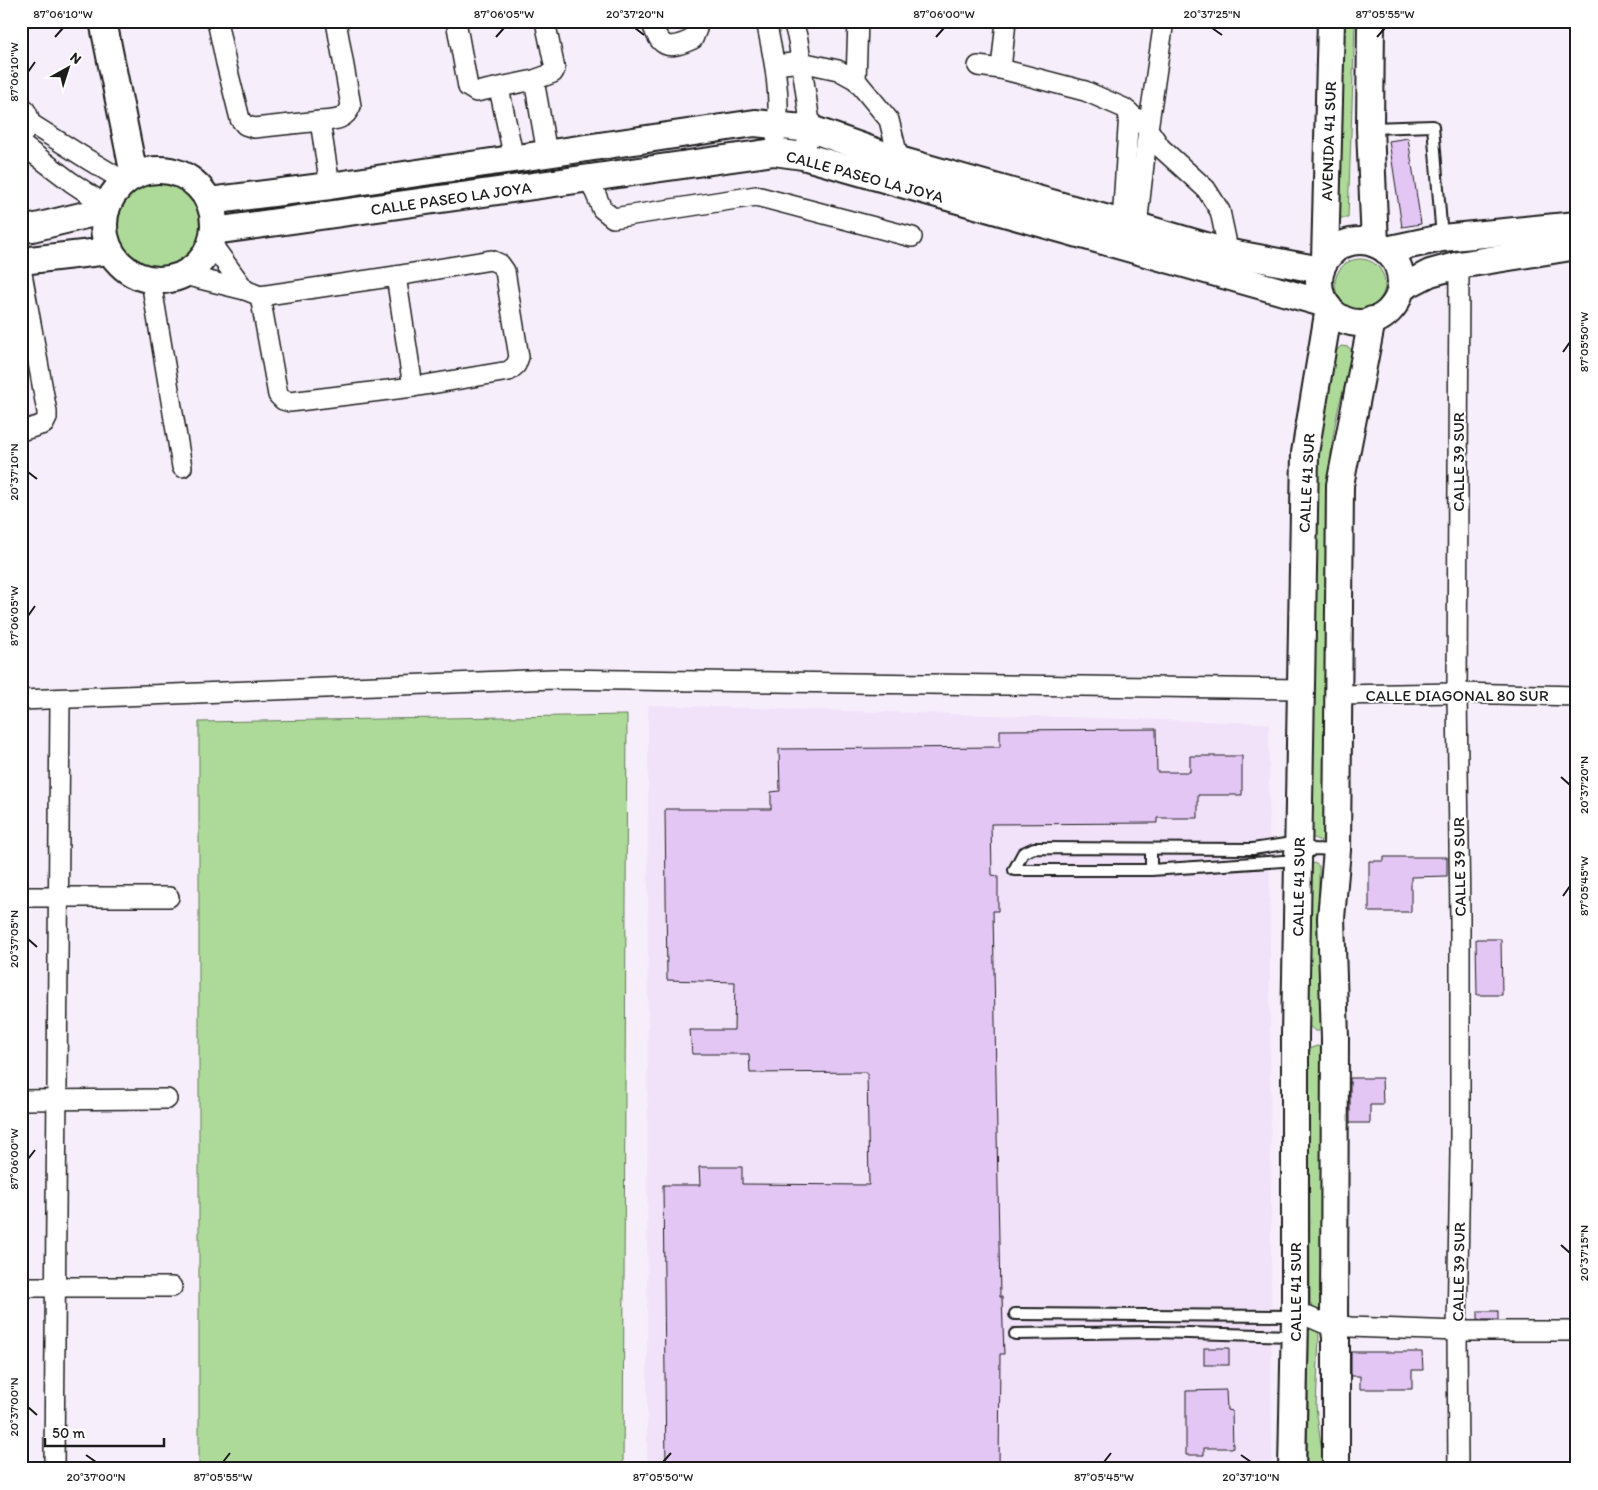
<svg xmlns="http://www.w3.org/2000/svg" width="1598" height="1490" font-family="Itim,sans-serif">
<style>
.built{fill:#f1e2fa}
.green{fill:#aeda99;stroke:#657b5a}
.building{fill:#e3c6f4;stroke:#1c1c1c}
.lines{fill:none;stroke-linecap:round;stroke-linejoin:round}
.lane-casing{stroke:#1c1c1c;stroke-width:14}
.street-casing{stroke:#1c1c1c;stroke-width:22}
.secondary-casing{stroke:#1c1c1c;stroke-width:30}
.lane{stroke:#fff;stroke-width:10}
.street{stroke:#fff;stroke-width:19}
.secondary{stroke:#fff;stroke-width:26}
.ticks{fill:none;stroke:#1c1c1c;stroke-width:2}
.labels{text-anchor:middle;stroke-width:4;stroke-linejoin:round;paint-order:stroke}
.street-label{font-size:16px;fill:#1c1c1c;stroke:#fff}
.neatline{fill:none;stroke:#1c1c1c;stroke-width:2}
.ticks-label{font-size:12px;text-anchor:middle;fill:#1c1c1c}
</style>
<rect width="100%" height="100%" fill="#f7eefc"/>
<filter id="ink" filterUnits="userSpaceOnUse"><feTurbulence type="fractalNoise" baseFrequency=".02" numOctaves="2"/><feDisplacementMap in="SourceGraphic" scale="10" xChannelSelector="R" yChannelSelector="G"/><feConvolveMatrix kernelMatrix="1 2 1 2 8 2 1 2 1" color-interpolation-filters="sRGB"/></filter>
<g filter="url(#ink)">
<polygon class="built" points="648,705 1269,723 1272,1469 647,1469"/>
<g class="green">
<polygon points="1344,21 1355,21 1348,218 1338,218"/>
<circle cx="157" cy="224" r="44"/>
<circle cx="1360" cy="284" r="25"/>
<path d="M1341,346l7,1 5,4 1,8c-14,35 -22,70 -24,109l-2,368 -8,5 -8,-4 -1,-5 6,-384 18,-96z"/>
<polygon points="627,715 623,1469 199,1469 199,722"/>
<polygon points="1314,863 1319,866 1319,940 1324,1028 1319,1031 1315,1031 1309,1026 1310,866"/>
<polygon points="1317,1046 1322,1047 1321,1310 1314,1309 1310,1303 1309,1053 1311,1048"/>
<polygon points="1312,1328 1318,1331 1319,1337 1316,1407 1324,1469 1307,1469 1309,1338 1309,1330"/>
</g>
<g class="building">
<polygon points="1408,138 1421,224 1402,227 1389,141"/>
<polygon points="1156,729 1157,772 1190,772 1190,756 1242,756 1242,795 1198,795 1198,818 1157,818 1157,823 991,824 992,875 998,876 998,911 993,911 1000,1297 1002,1297 1004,1354 1000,1354 999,1469 666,1469 663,1185 700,1185 699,1167 742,1167 742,1184 869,1185 867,1072 750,1073 749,1054 692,1054 690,1030 734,1030 735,982 667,980 665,809 771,809 771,792 780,791 779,749 1000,747 1000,730"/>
<polygon points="1384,857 1447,857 1447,876 1411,877 1411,912 1369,912 1369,861 1384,861"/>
<polygon points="1476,939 1501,939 1502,995 1477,995"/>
<polygon points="1350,1078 1382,1078 1383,1105 1370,1105 1370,1123 1350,1123"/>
<rect x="1478" y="1311" width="20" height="9"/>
<rect x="1204" y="1348" width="25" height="17"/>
<polygon points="1351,1352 1422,1352 1423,1370 1412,1370 1412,1389 1360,1389 1360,1376 1351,1376"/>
<polygon points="1226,1390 1227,1410 1232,1411 1233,1448 1204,1448 1204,1455 1186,1455 1186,1391"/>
</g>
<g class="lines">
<defs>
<g id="lane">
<polyline points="1371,128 1433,126 1442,238"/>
<polyline points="1151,849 1151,870"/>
<polyline points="1313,849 1298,860 1151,870 1014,870 1023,853 1034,848 1253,849 1298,842 1313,849 1337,850"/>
<polyline points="1015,1314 1294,1316"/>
<polyline points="1015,1334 1153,1332 1294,1336"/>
</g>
<g id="street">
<polyline points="217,21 226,63 240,119 245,125 254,128 320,121 330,186"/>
<polyline points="456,21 468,87 476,92 534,80 553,73 555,69 545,21"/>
<path d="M651,21c9,27 16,30 42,18l4,-10 -1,-8"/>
<path d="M766,21c8,38 16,76 10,115"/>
<polyline points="793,21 798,40 811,129 803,156"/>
<polyline points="1572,21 1577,26"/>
<polyline points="775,65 801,62 838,70 856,80 889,120 899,160"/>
<polyline points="978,66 1001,69 1085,91 1124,108 1148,129 1161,148 1206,189 1220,211 1226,239 1226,252"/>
<polyline points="1001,69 1006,21"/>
<polyline points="534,80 547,153"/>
<polyline points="856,80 858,21"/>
<polyline points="499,88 514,159"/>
<path d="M21,105c9,9 11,17 3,28"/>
<path d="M320,121c14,-1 25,0 31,-15l-15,-85"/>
<polyline points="30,123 87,159 124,181"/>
<polyline points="21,144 71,182 107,206"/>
<polyline points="589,178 602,209 613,218 756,196 912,237"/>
<polyline points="1122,223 1129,112"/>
<polyline points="1137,226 1148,129 1164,21"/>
<polyline points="211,243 245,290"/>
<polyline points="21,268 47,412 47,418 44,424 21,431"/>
<polyline points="184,275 245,290 260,296 396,276 491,260 500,264 505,271 519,357 516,365 509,371 413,387 290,402 283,400 278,395 260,296"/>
<polyline points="396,276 413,387"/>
<polyline points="151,281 182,467"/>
<polyline points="1338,695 1457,693 1577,696"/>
<polyline points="21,700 553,679 1302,689"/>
<polyline points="21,897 169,897"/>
<polyline points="21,1100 167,1099"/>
<polyline points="21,1287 172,1287"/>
<polyline points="1295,1316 1309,1317 1323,1323 1350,1327 1457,1331 1577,1331"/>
<polyline points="54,1469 60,699"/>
<polyline points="1458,1469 1457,1331 1460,1153 1460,918 1457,693 1459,265"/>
</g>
<g id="secondary">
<polyline points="103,21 134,175"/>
<polyline points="1371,21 1370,128 1375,244"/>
<circle cx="159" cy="225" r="55"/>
<polyline points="209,201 330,186 755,123 811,129 899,160 1122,223 1137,226 1226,252 1321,270"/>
<polyline points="21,229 32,228 106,210"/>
<polyline points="214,231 774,152 803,156 1326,304"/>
<circle cx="1360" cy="282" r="41"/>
<polyline points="1386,250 1442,238 1577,225"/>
<polyline points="1325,260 1331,21"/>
<polyline points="21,261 109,251"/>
<polyline points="1401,288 1430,273 1459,265 1577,246"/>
<polyline points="1292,1469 1295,1316 1295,1036 1305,453 1329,308"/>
<polyline points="1336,1469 1336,1337 1334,1324 1335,1038 1331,918 1337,850 1340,485 1372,320"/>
</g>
</defs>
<use href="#lane" class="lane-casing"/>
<use href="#street" class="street-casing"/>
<use href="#secondary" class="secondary-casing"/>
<use href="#lane" class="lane"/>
<use href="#street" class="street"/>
<use href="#secondary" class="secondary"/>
</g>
</g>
<path class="ticks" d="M635,28l9,7M1212,28l10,7M55,37l8,-9M496,37l8,-9M936,37l8,-9M1377,37l8,-9M28,72l7,-10M1563,352l7,-10M28,472l9,7M28,616l7,-10M1561,777l9,8M1563,896l7,-10M28,939l9,8M28,1159l7,-9M1561,1245l9,8M28,1407l9,8M86,1455l10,7M1241,1455l10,7M223,1462l7,-9M663,1462l8,-9M1104,1462l7,-9"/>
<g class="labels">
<g class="street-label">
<text transform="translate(1328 141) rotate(-88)" y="6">AVENIDA 41 SUR</text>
<text transform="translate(865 176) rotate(15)" y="6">CALLE PASEO LA JOYA</text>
<text transform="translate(451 198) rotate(-8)" y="6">CALLE PASEO LA JOYA</text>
<text transform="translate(1458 462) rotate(-90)" y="6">CALLE 39 SUR</text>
<text transform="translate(1306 483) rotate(-87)" y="6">CALLE 41 SUR</text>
<text x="1457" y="701">CALLE DIAGONAL 80 SUR</text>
<text transform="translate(1459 867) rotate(-91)" y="6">CALLE 39 SUR</text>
<text transform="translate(1298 887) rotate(-89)" y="6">CALLE 41 SUR</text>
<text transform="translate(1458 1272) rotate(-89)" y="6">CALLE 39 SUR</text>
<text transform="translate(1295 1292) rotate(-90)" y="6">CALLE 41 SUR</text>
</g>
</g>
<rect width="1598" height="1490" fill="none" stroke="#fff" stroke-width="55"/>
<g transform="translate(68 68) rotate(39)" stroke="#ffffff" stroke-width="4" paint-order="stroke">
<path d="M0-4L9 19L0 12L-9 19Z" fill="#1c1c1c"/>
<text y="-8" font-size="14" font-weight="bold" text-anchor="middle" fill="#1c1c1c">N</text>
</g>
<path d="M45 1438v8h119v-8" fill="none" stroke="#1c1c1c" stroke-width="2.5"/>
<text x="52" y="1438" font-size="15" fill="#1c1c1c" stroke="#ffffff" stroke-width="4" paint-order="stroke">50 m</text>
<rect x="28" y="28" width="1542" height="1434" class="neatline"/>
<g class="ticks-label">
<text x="63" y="18">87°06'10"W</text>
<text x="504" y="18">87°06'05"W</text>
<text x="635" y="18">20°37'20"N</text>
<text x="944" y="18">87°06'00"W</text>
<text x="1212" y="18">20°37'25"N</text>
<text x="1385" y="18">87°05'55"W</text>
<text transform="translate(14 72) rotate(-90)" y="4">87°06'10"W</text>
<text transform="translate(1584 342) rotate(-90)" y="4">87°05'50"W</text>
<text transform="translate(14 472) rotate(-90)" y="4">20°37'10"N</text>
<text transform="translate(14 616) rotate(-90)" y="4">87°06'05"W</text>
<text transform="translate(1584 785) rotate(-90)" y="4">20°37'20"N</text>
<text transform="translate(1584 886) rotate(-90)" y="4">87°05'45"W</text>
<text transform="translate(14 939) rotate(-90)" y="4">20°37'05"N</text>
<text transform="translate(14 1159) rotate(-90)" y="4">87°06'00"W</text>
<text transform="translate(1584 1253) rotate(-90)" y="4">20°37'15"N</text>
<text transform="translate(14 1407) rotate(-90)" y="4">20°37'00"N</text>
<text x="96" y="1481">20°37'00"N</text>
<text x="223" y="1481">87°05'55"W</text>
<text x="663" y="1481">87°05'50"W</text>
<text x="1104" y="1481">87°05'45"W</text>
<text x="1251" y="1481">20°37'10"N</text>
</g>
</svg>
